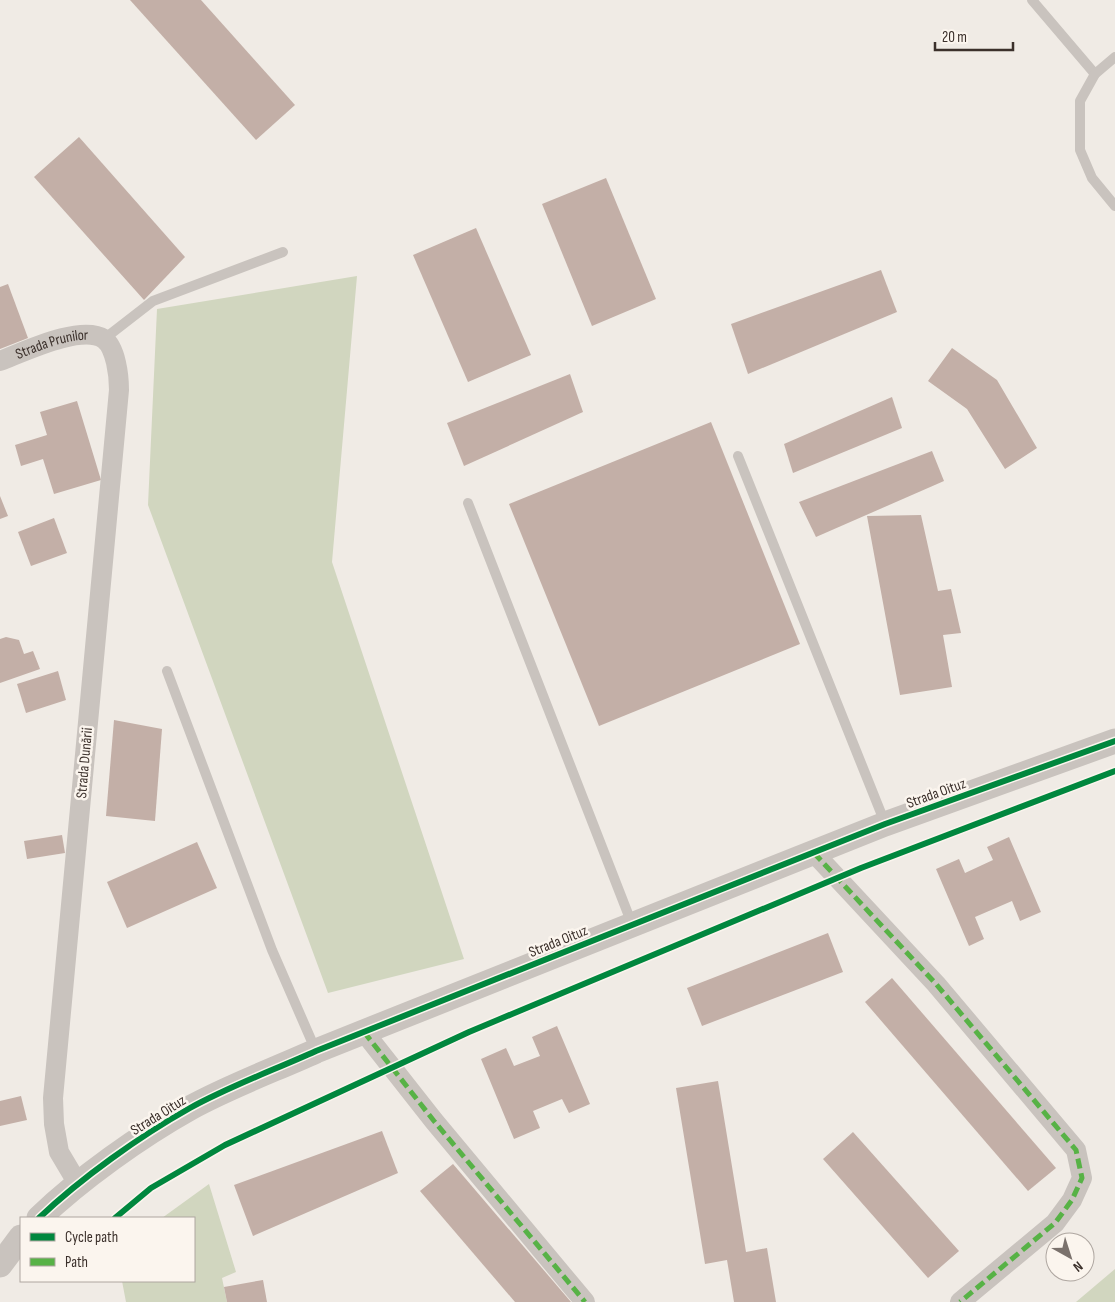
<svg xmlns="http://www.w3.org/2000/svg" width="1115" height="1302" font-family="'Sofia Sans Condensed',sans-serif">
<style>
.green{fill:#d1d6bf}
.building{fill:#c3afa7}
.lines{fill:none;stroke-linecap:round;stroke-linejoin:round}
.service{stroke:#c9c3be;stroke-width:10}
.minor{stroke:#c9c3be;stroke-width:20}
.tertiary{stroke:#c9c3be;stroke-width:25}
.quiet{stroke:#57b246;stroke-width:5;stroke-dasharray:10 5;stroke-linecap:butt}
.cycleway-casing{stroke:#fbf5ee;stroke-width:9}
.cycleway{stroke:#00873e;stroke-width:6}
.labels{text-anchor:middle;stroke-width:5;stroke-linejoin:round;paint-order:stroke}
.street-label{font-size:15px;fill:#3b302b;stroke:#fbf5ee}
</style>
<rect width="100%" height="100%" fill="#f0ebe5"/>
<g class="green">
<polygon points="357,276 332,562 464,959 328,993 148,505 157,309"/>
<polygon points="209,1184 236,1272 222,1278 227,1302 126,1302 122,1281 194,1281 194,1218 162,1218"/>
<polygon points="1115,1269 1115,1302 1076,1302"/>
</g>
<g class="building">
<polygon points="130,0 201,0 295,105 256,140"/>
<polygon points="79,137 185,257 144,300 34,177"/>
<polygon points="606,178 656,299 592,326 542,204"/>
<polygon points="476,228 531,355 468,382 413,255"/>
<polygon points="881,270 897,312 748,374 731,324"/>
<polygon points="8,284 28,338 0,349 0,287"/>
<polygon points="952,348 997,380 1037,448 1005,469 967,409 928,381"/>
<polygon points="570,374 583,412 464,466 447,423"/>
<polygon points="892,397 902,428 793,473 784,444"/>
<polygon points="77,401 101,480 54,494 43,459 21,466 15,445 47,435 40,412"/>
<polygon points="711,422 800,644 599,726 509,504"/>
<polygon points="932,451 944,481 816,537 799,502"/>
<polygon points="0,496 8,516 0,519"/>
<polygon points="921,515 938,591 951,589 961,633 943,635 952,687 900,695 867,516"/>
<polygon points="54,518 67,553 31,566 18,532"/>
<polygon points="6,637 19,640 24,654 33,651 40,669 0,683 0,639"/>
<polygon points="58,671 66,700 26,713 17,684"/>
<polygon points="114,720 162,729 155,821 106,816"/>
<polygon points="62,835 65,853 27,859 24,841"/>
<polygon points="1009,837 1041,912 1020,921 1012,901 975,917 984,939 969,946 936,869 959,859 965,873 993,860 987,847"/>
<polygon points="197,842 217,888 127,928 107,882"/>
<polygon points="828,933 843,972 702,1026 687,988"/>
<polygon points="892,978 1056,1168 1028,1191 865,1002"/>
<polygon points="557,1026 590,1104 569,1113 562,1099 533,1111 540,1128 514,1139 481,1059 506,1048 514,1066 540,1056 532,1037"/>
<polygon points="718,1081 746,1252 767,1248 776,1302 734,1302 727,1260 705,1264 676,1088"/>
<polygon points="21,1096 27,1120 0,1126 0,1101"/>
<polygon points="382,1131 398,1173 253,1236 234,1185"/>
<polygon points="853,1132 959,1251 928,1278 823,1159"/>
<polygon points="453,1164 571,1302 515,1302 420,1191"/>
<polygon points="263,1280 267,1302 227,1302 224,1287"/>
</g>
<g class="lines">
<g class="service">
<polyline points="1032,0 1095,74"/>
<polyline points="1115,57 1095,74 1080,101 1080,150 1092,178 1115,206"/>
<polyline points="104,339 153,301 283,252"/>
<polyline points="738,456 885,823"/>
<polyline points="468,503 632,924"/>
<polyline points="167,671 272,950 316,1051"/>
</g>
<g class="minor">
<path id="s1" d="M0,361c24,-9 81,-37 104,-22 12,9 15,37 15,51l-66,708 1,26 5,28 19,32"/>
<polyline points="814,853 936,984 1076,1150 1082,1178 1072,1200 1055,1223 960,1302"/>
<polyline points="364,1032 434,1121 585,1302"/>
</g>
<g class="tertiary">
<path d="M39,1218c42,-40 101,-82 151,-110 40,-22 84,-38 126,-57l569,-227 230,-83"/>
<polyline points="0,1265 21,1237"/>
</g>
<g class="quiet">
<polyline points="814,853 936,984 1076,1150 1082,1178 1072,1200 1055,1223 960,1302"/>
<polyline points="364,1032 434,1121 585,1302"/>
</g>
<defs>
<g id="cycleway">
<path d="M39,1218c42,-40 101,-82 151,-110 40,-22 84,-38 126,-57l569,-227 230,-83"/>
<polyline points="115,1218 151,1188 225,1145 469,1032 861,868 1115,771"/>
</g>
</defs>
<use href="#cycleway" class="cycleway-casing"/>
<use href="#cycleway" class="cycleway"/>
</g>
<g class="labels">
<g class="street-label">
<text dy="5" stroke="none"><textPath href="#s1" startOffset="55">Strada Prunilor</textPath></text>
<text transform="translate(84 763) rotate(-85)" y="5">Strada Dunării</text>
<text transform="translate(936 793) rotate(-20)" y="5">Strada Oituz</text>
<text transform="translate(558 941) rotate(-22)" y="5">Strada Oituz</text>
<text transform="translate(158 1115) rotate(-32)" y="5">Strada Oituz</text>
</g>
</g>
<rect x="20" y="1217" width="175" height="65" fill="#fbf5ee" stroke="#aea6a0"/>
<rect x="30" y="1233" width="25" height="8" fill="#00873e" stroke="#aea6a0"/>
<text x="65" y="1242" font-size="15" fill="#3b302b">Cycle path</text>
<rect x="30" y="1258" width="25" height="8" fill="#57b246" stroke="#aea6a0"/>
<text x="65" y="1267" font-size="15" fill="#3b302b">Path</text>
<g transform="translate(1070 1257) rotate(141)"><circle r="24" fill="#fbf5ee" stroke="#aea6a0"/>
<path d="M0-4L9 19L0 12L-9 19Z" fill="#7a716c"/>
<text y="-8" font-size="14" font-weight="bold" text-anchor="middle" fill="#3b302b">N</text>
</g>
<path d="M935 42v8h78v-8" fill="none" stroke="#3b302b" stroke-width="2.5"/>
<text x="942" y="42" font-size="15" fill="#3b302b" stroke="#fbf5ee" stroke-width="4" paint-order="stroke">20 m</text>
</svg>
